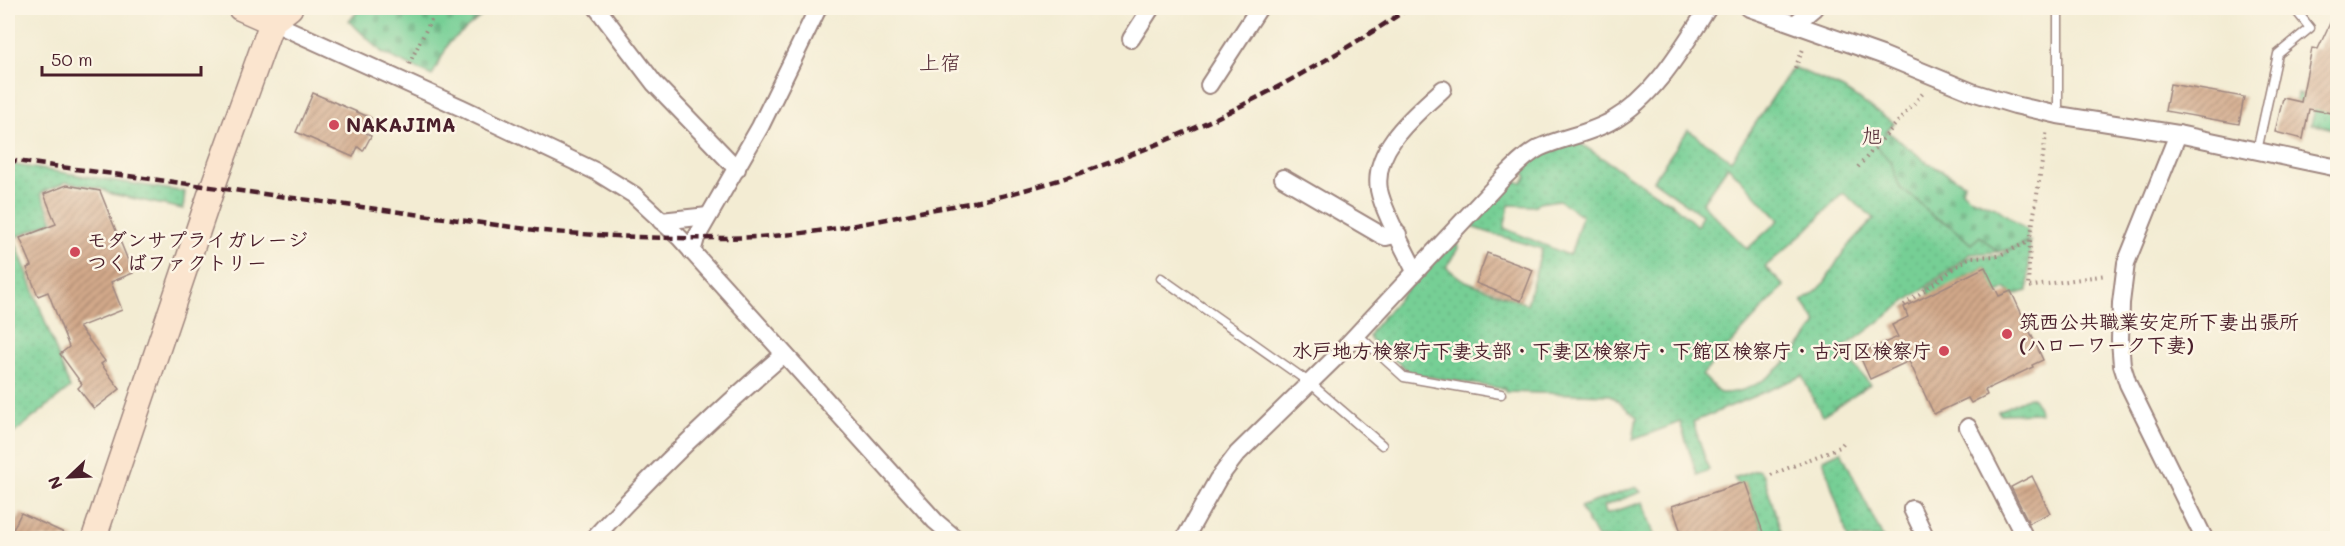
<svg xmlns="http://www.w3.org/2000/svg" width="2345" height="546" font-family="Mali,'Klee One',sans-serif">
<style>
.green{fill:url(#green-dots);stroke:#607760;stroke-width:1.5;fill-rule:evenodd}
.cemetery{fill:url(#cemetery-stones);stroke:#607760;stroke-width:1.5}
.building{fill:url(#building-hatch)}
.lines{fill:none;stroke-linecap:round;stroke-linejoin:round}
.lane-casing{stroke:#9e867f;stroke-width:11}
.street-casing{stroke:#9e867f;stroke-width:20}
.secondary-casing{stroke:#9e867f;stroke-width:27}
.path{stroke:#9e867f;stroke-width:4;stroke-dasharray:1.5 4.5;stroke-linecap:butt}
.lane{stroke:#fff;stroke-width:8}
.street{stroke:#fff;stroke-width:16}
.secondary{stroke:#fbe5cf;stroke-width:24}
.rail{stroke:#4a1f2b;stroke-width:4.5;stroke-dasharray:9 4.5;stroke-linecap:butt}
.poi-dot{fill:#d1495b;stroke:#fcf5e5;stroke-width:2}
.labels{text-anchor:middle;stroke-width:5;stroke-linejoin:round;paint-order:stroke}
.poi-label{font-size:20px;font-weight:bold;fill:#4a1f2b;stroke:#fcf5e5;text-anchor:start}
.neighbourhood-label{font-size:21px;fill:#4a1f2b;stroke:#fcf5e5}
</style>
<defs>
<pattern id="green-dots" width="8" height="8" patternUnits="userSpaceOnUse" patternTransform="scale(1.5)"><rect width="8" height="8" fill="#76cf95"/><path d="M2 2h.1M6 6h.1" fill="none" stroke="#68b181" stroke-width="1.8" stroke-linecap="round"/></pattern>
<pattern id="cemetery-stones" width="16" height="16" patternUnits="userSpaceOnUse" patternTransform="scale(1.5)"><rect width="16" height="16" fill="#76cf95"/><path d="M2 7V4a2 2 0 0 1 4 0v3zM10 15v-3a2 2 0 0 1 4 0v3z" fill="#68b181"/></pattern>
<pattern id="building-hatch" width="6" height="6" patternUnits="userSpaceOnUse" patternTransform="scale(1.5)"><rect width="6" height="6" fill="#d2a98a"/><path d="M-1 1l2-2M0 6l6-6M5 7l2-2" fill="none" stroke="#ac8971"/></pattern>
</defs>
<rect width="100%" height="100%" fill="#fcf5e5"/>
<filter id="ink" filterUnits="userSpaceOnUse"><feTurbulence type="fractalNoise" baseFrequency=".0167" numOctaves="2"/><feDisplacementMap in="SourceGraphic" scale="12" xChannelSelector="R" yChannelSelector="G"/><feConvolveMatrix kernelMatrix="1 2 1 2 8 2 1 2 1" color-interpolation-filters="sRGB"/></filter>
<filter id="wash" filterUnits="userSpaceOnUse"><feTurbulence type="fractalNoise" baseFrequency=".008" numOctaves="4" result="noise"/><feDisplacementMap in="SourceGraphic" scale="24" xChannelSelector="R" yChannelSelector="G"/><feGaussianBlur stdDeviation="1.35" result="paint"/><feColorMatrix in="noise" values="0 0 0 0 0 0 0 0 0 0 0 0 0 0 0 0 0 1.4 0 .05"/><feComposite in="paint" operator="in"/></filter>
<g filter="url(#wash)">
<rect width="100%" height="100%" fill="#f3ecd3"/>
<g class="green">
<path d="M1793,67l50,22 51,34 -19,22 15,15 10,28 18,13 14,15 16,8 23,20 9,-8 18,16 -28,2 -129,96 29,34 -48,32 -20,-40 -109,46 16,48 -12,5 -17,-53 -47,18 4,-23 -27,-22 -105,-3v-3l-93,-15 -42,-35 -1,-3 3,-6 80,-94 5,6 1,7 -12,18 17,13 64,24 15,-55 -78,-24 47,-45 11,3 5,-6 -4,-6v-4l21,-15 34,-10 97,64 22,20 5,-11 -49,-35 35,-50 43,30zM1728,166l51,54 -32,29 -45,-46zM1843,193l31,25c-9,11 -20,21 -29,32 -17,22 -16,37 -43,51l15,22c-21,32 -56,72 -97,70l-18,-18 82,-89 -19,-19 41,-36zM1559,200l23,16 -11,37 -3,2 -64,-27 5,-23 25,1 5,-3z"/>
<polygon points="2297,94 2337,104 2334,129 2311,124 2316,105 2296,101"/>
<polygon points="8,164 185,192 183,209 112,194 99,188 66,182 41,193 53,221 14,238 70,388 8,438"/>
<polygon points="2030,241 2028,291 2013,295 2006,289 1996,294 1985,267 1964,277 1973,296 1929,295 1928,288 1967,259 1972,257 1998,256"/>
<polygon points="2029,397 2033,397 2040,413 2000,414 1998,411"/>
<polygon points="1841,451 1883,538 1848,538 1823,459"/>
<polygon points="1756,470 1759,470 1764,476 1783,538 1765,538 1745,483 1738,485 1734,478"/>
<polygon points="1636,487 1641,492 1604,506 1606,514 1643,502 1655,538 1597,538 1580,507"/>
</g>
<g class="cemetery">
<polygon points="355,8 491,8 449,43 432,76 383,53 349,21 358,11"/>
<polygon points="1887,131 1928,163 1964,183 1962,191 1969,197 1995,207 2028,231 2027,241 2016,247 1998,252 1980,236 1971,244 1948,224 1932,216 1918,201 1900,188 1890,161 1875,145"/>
</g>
<g id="blocks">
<g class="building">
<polygon points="2337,8 2337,114 2309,109 2303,139 2275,132 2283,98 2301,102 2312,48 2318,49"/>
<polygon points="2170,84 2244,97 2239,124 2165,111"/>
<polygon points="313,93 371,118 365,132 371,136 363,151 358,147 353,157 296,132"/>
<polygon points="67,185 100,191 133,273 111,282 122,310 79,327 105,361 101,364 120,389 94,409 78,388 82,384 60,354 69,347 48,292 38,296 27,268 32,266 20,238 56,224 44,194"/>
<polygon points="1487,253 1533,270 1521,301 1476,283"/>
<polygon points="1985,267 1999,296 2011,291 2043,360 2032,365 2033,367 1985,390 1987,395 1971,403 1968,398 1934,414 1909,361 1870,379 1859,354 1898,337 1892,325 1908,317 1904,307"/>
<polygon points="2032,476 2050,513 2029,523 2011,487"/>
<polygon points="1745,482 1765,538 1683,538 1672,506"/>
<polygon points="21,513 75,538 9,538"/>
</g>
</g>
</g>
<g filter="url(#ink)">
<use href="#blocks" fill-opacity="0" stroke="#9e867f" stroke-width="1.5"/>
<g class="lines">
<defs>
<g id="lane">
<polyline points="2058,8 2058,115"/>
<polyline points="2257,151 2278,54 2310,28 2294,8"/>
<polyline points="1161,278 1310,383 1382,445"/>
<polyline points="1357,334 1404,377 1501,394"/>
</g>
<g id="street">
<polyline points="597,8 654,83 737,169"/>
<polyline points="1749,8 1882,55 1972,92 2015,105 2058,115 2178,134 2338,168"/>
<polyline points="272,22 462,108 595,171 634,195 680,238 935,521 955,538"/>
<polyline points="1796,23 1814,8"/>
<polyline points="1131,39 1151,8"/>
<polyline points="1209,85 1259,8"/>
<polyline points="2178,134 2126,263 2121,303 2120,340 2122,365 2128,384 2204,538"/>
<polyline points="1283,178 1381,235 1386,237 1398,234"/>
<polyline points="661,221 708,216"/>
<polyline points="692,252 696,238 760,127 818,8"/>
<path d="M1415,271c-10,-21 -32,-60 -36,-81 -7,-42 37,-76 64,-101"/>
<polyline points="1968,427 2025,538"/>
<polyline points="1912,509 1926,538"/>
<path d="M594,538c59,-65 123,-126 190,-184"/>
<path d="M1185,538l33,-59 19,-25 97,-95 170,-182c11,-10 21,-22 35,-29 24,-11 51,-14 74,-28 42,-24 69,-72 95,-112"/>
</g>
<g id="secondary">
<polyline points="240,8 272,22 290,8"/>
<polyline points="94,538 213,186 272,22"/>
</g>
</defs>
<use href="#lane" class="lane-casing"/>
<use href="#street" class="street-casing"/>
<use href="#secondary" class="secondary-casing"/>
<g class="path">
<polyline points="409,64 430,22 441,8"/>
<polyline points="1795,68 1804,47"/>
<polyline points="1858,167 1924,92"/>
<polyline points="2030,241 2028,287 2106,275"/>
<polyline points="1904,305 1967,259 1972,257 1998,256 2030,241 2047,129"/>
<polyline points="1771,475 1840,447 1845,441"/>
</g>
<use href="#lane" class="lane"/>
<use href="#street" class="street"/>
<use href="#secondary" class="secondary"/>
<path class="rail" d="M8,160l534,71c72,6 143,9 215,6 57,-3 113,-14 168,-26 26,-5 52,-9 77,-15 146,-37 282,-105 407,-188"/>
</g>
</g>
<g class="poi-dot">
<circle cx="334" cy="125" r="6"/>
<circle cx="75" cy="252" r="6"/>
<circle cx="2007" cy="334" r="6"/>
<circle cx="1944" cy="351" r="6"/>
</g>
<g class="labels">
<g class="poi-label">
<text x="346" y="132">NAKAJIMA</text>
<text x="87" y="247">モダンサプライガレージ<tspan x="87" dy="23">つくばファクトリー</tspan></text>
<text x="2019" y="329">筑西公共職業安定所下妻出張所<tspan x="2019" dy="23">(ハローワーク下妻)</tspan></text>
<text x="1932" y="358" text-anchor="end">水戸地方検察庁下妻支部・下妻区検察庁・下館区検察庁・古河区検察庁</text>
</g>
<g class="neighbourhood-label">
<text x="940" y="70">上宿</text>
<text x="1872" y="143">旭</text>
</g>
</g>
<rect width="2345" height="546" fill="none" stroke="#fcf5e5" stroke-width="30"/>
<g transform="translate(69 477) rotate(247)" stroke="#fcf5e5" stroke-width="4.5" paint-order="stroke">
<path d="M0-4.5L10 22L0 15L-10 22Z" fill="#4a1f2b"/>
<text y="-9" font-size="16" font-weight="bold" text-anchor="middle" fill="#4a1f2b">N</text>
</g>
<path d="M42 66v9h159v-9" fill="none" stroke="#4a1f2b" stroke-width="3"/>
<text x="51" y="66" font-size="18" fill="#4a1f2b" stroke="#fcf5e5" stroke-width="4.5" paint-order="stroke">50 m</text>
</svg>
